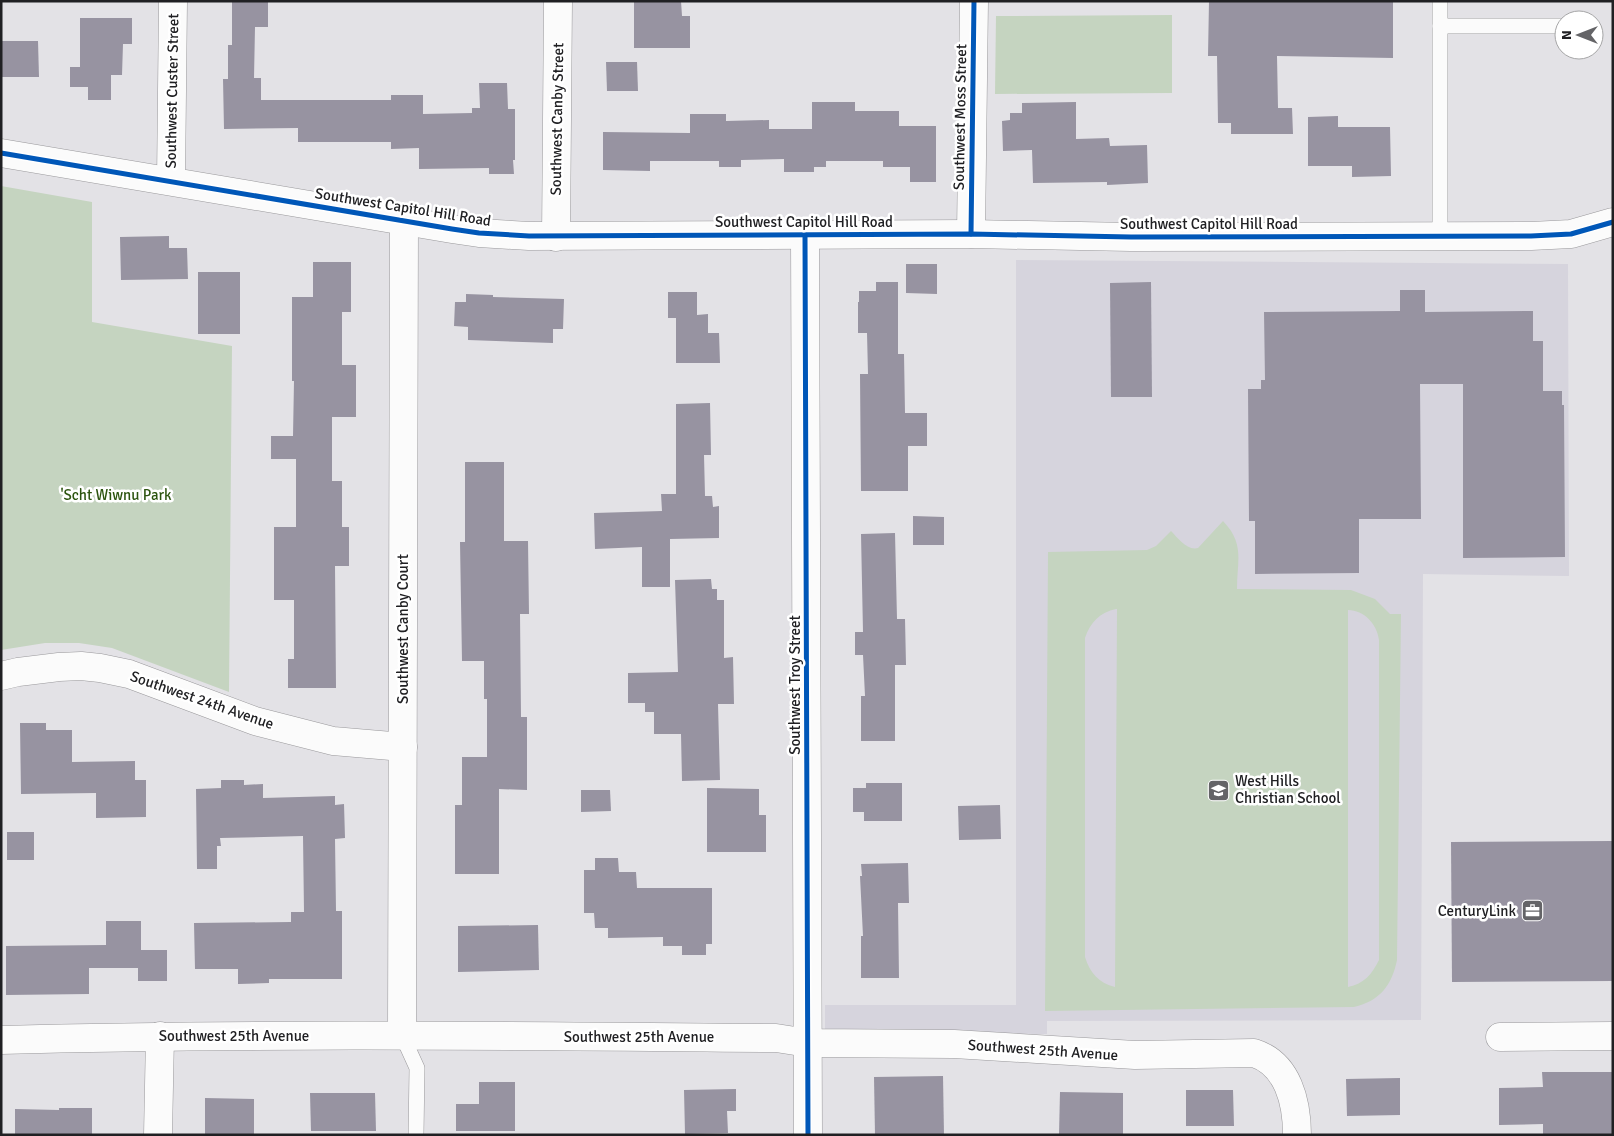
<svg xmlns="http://www.w3.org/2000/svg" width="1614" height="1136" font-family="Signika,sans-serif">
<style>
.built{fill:#d6d4dd}
.green{fill:#c5d4c0;fill-rule:evenodd}
.building{fill:#9793a1}
.lines{fill:none;stroke-linecap:round;stroke-linejoin:round}
.service-casing{stroke:#99989b;stroke-width:16}
.minor-casing{stroke:#99989b;stroke-width:29}
.tertiary-casing{stroke:#99989b;stroke-width:29}
.service{stroke:#fbfbfb;stroke-width:15}
.minor{stroke:#fbfbfb;stroke-width:28}
.tertiary{stroke:#fbfbfb;stroke-width:28}
.cycleway-casing{stroke:#fff;stroke-width:8}
.cycleway{stroke:#0057b8;stroke-width:5}
.labels{text-anchor:middle;stroke-width:5;stroke-linejoin:round;paint-order:stroke}
.street-label{font-size:15px;fill:#202023;stroke:#fff}
.park-label{font-size:15px;fill:#2c540f;stroke:#fff}
.poi-label{font-size:15px;fill:#202023;stroke:#fff;text-anchor:start}
</style>
<rect width="100%" height="100%" fill="#e3e2e6"/>
<polygon class="built" points="1016,260 1568,264 1569,576 1423,574 1421,1020 1047,1021 1047,1034 825,1033 825,1005 1016,1005"/>
<g class="green">
<polygon points="1172,15 1172,93 995,94 996,16"/>
<polygon points="1,186 92,202 92,322 232,346 229,692 112,648 79,643 45,643 1,650"/>
<path d="M1223,521c22,23 14,39 14,68l114,1 24,9 15,15h11l-4,346c-5,25 -17,41 -43,47l-309,4 3,-459 99,-2 9,-4 15,-15c7,7 16,20 27,17zM1116,609h1l-2,378c-16,-4 -25,-14 -30,-30v-319c5,-15 15,-26 31,-29zM1348,610c16,0 29,14 31,30v320c-7,14 -15,24 -31,27z"/>
</g>
<g class="building">
<polygon points="232,1 268,1 268,27 255,27 254,78 261,78 261,100 391,100 391,95 423,95 423,114 472,113 472,108 480,108 479,83 507,83 508,109 515,109 515,160 513,160 514,174 489,174 489,168 419,169 419,148 391,149 391,142 298,142 298,128 224,129 223,79 228,79 228,45 232,45"/>
<polygon points="634,1 681,1 682,16 690,16 690,48 634,48"/>
<polygon points="1209,1 1393,1 1393,58 1277,56 1278,108 1292,108 1293,134 1231,134 1231,123 1218,123 1217,56 1208,56"/>
<polygon points="80,18 132,18 132,44 123,44 122,75 111,75 111,100 88,100 88,87 70,87 70,67 80,67"/>
<polygon points="1,41 38,41 39,77 1,77"/>
<polygon points="606,62 637,62 638,91 607,91"/>
<polygon points="812,102 855,102 855,111 899,111 899,126 936,126 936,182 910,182 910,167 883,167 883,161 826,161 826,167 814,167 814,172 784,172 784,159 741,160 741,167 719,167 719,161 650,161 650,171 603,170 603,132 690,133 690,114 726,114 726,121 769,120 769,129 812,129"/>
<polygon points="1076,102 1076,139 1109,138 1110,146 1147,145 1148,183 1107,185 1107,182 1033,183 1032,150 1003,151 1002,121 1010,120 1010,113 1022,113 1022,103"/>
<polygon points="1338,116 1338,127 1390,127 1391,176 1352,177 1352,166 1308,166 1308,117"/>
<polygon points="169,236 169,248 187,248 188,279 121,280 120,237"/>
<polygon points="313,262 351,262 351,312 342,312 342,365 356,365 356,417 332,417 332,481 342,481 342,527 349,527 349,566 335,566 336,688 288,688 288,659 294,659 294,600 274,600 274,527 296,527 296,459 271,459 271,436 293,436 294,381 292,381 292,297 313,297"/>
<polygon points="906,264 937,264 937,294 906,293"/>
<rect x="198" y="272" width="42" height="62"/>
<polygon points="876,282 898,282 898,354 904,354 905,413 927,413 927,446 908,446 908,491 861,491 860,374 868,374 867,333 858,333 858,302 859,302 859,291 876,291"/>
<polygon points="1151,282 1152,397 1111,397 1110,283"/>
<polygon points="1400,290 1425,290 1425,312 1533,311 1533,341 1543,341 1543,391 1562,391 1562,405 1564,405 1565,557 1463,558 1463,384 1420,384 1421,519 1359,519 1359,573 1255,574 1255,521 1249,521 1248,389 1261,389 1261,380 1265,380 1264,312 1400,311"/>
<polygon points="668,292 697,292 697,315 708,314 708,333 719,333 720,363 676,363 676,318 668,318"/>
<polygon points="466,294 493,295 493,297 564,299 563,329 553,329 553,343 468,340 468,327 454,326 455,302 466,302"/>
<polygon points="710,403 711,455 704,455 705,496 712,496 713,507 719,506 719,538 670,539 670,587 642,587 642,547 595,549 594,513 662,511 661,494 676,494 676,404"/>
<polygon points="465,462 504,462 504,541 528,541 529,614 520,614 521,717 527,717 527,790 499,789 499,874 455,874 455,805 462,805 462,757 487,757 487,699 484,699 484,661 462,661 460,542 465,542"/>
<polygon points="913,516 944,517 944,545 913,545"/>
<polygon points="895,533 897,619 905,619 906,665 895,665 895,741 861,741 861,696 865,696 863,655 855,655 855,632 863,632 861,534"/>
<polygon points="711,579 712,589 717,589 717,600 724,600 724,658 733,657 734,704 718,704 720,780 682,781 681,734 654,734 654,712 645,712 645,703 628,703 628,673 678,672 675,580"/>
<polygon points="20,723 46,723 46,730 72,730 72,762 135,761 135,780 146,780 146,817 96,818 96,793 21,794"/>
<polygon points="221,780 244,780 244,785 263,784 263,798 335,796 335,805 344,804 345,838 335,839 336,911 342,911 342,979 269,979 269,983 238,984 238,969 195,969 194,923 291,922 291,912 304,912 303,836 220,838 221,846 217,846 217,869 197,869 196,789 221,788"/>
<polygon points="866,783 902,783 902,821 864,821 864,812 853,812 853,788 866,788"/>
<polygon points="707,788 759,789 759,815 766,815 766,852 707,852"/>
<polygon points="581,790 610,790 611,811 581,812"/>
<polygon points="1000,805 1001,839 959,840 958,806"/>
<rect x="7" y="832" width="27" height="28"/>
<polygon points="1613,841 1613,981 1452,982 1451,842"/>
<polygon points="595,858 618,858 619,872 636,872 637,888 712,888 712,944 706,944 706,955 682,955 682,946 663,946 663,937 608,938 608,928 595,928 594,913 584,913 584,870 595,870"/>
<polygon points="908,863 909,903 898,903 899,978 861,978 861,936 863,936 860,876 862,876 861,864"/>
<polygon points="106,921 141,921 141,950 167,950 167,981 138,981 138,968 89,968 89,994 6,995 6,946 106,945"/>
<polygon points="538,925 539,970 458,972 458,926"/>
<polygon points="1542,1072 1613,1072 1613,1135 1543,1135 1543,1124 1499,1125 1499,1088 1543,1087"/>
<polygon points="943,1076 944,1135 875,1135 874,1077"/>
<polygon points="1400,1078 1400,1115 1347,1116 1346,1079"/>
<polygon points="479,1082 515,1082 515,1131 456,1131 456,1104 479,1104"/>
<polygon points="736,1089 736,1111 727,1111 728,1133 685,1134 684,1090"/>
<polygon points="1186,1090 1233,1090 1234,1126 1186,1126"/>
<polygon points="1060,1092 1123,1093 1123,1135 1059,1135"/>
<polygon points="310,1093 375,1093 376,1131 311,1131"/>
<polygon points="205,1098 254,1099 254,1135 205,1135"/>
<polygon points="59,1108 92,1108 92,1135 15,1135 15,1109 59,1110"/>
</g>
<g class="lines">
<defs>
<g id="service">
<polyline points="1440,26 1561,26"/>
<polyline points="1440,236 1440,1"/>
<polyline points="402,1035 417,1068 416,1135"/>
</g>
<g id="minor">
<polyline points="171,181 173,1"/>
<polyline points="971,234 974,1"/>
<polyline points="805,235 808,1135"/>
<polyline points="556,237 558,1"/>
<polyline points="1,676 18,672 59,667 81,666 100,668 129,674 255,721 333,741 403,747"/>
<polyline points="402,1035 404,222"/>
<polyline points="1500,1037 1613,1036"/>
<path d="M1,1040c258,-7 517,-4 775,-2l32,5 146,1 181,11 119,-2c34,11 43,49 43,82"/>
<polyline points="158,1135 160,1036"/>
</g>
<polyline id="tertiary" points="1,153 452,229 479,233 529,236 971,234 1131,237 1531,236 1571,234 1613,222"/>
</defs>
<use href="#service" class="service-casing"/>
<use href="#minor" class="minor-casing"/>
<use href="#tertiary" class="tertiary-casing"/>
<use href="#service" class="service"/>
<use href="#minor" class="minor"/>
<use href="#tertiary" class="tertiary"/>
<defs>
<g id="cycleway">
<polyline points="1,153 452,229 479,233 529,236 971,234 1131,237 1531,236 1571,234 1613,222"/>
<polyline points="971,234 974,1"/>
<polyline points="805,235 808,1135"/>
</g>
</defs>
<use href="#cycleway" class="cycleway-casing"/>
<use href="#cycleway" class="cycleway"/>
</g>
<defs>
<symbol id="school-square" viewBox="-11 -11 22 22"><rect x="-9" y="-9" width="18" height="18" rx="4" fill="#646467" stroke="#fff"/><path d="M0-5L7-2L0 1L-7-2ZM-4 1L0 2.5L4 1V4Q0 6-4 4Z" fill="#fff"/></symbol>
<symbol id="office-square" viewBox="-11 -11 22 22"><rect x="-9" y="-9" width="18" height="18" rx="4" fill="#646467" stroke="#fff"/><path d="M-6-3h4V-5.5h4V-3h4V5H-6ZM-1-4.5V-3h2v-1.5ZM-6 0V1H6V0Z" fill="#fff"/></symbol>
</defs>
<g fill-rule="evenodd">
<use href="#school-square" x="1206" y="778" width="25" height="25"/>
<use href="#office-square" x="1520" y="898" width="25" height="25"/>
</g>
<g class="labels">
<g class="street-label">
<text transform="translate(172 91) rotate(-89)" y="5">Southwest Custer Street</text>
<text transform="translate(960 117) rotate(-89)" y="5">Southwest Moss Street</text>
<text transform="translate(557 119) rotate(-89)" y="5">Southwest Canby Street</text>
<text transform="translate(403 207) rotate(9)" y="5">Southwest Capitol Hill Road</text>
<text x="804" y="227">Southwest Capitol Hill Road</text>
<text x="1209" y="229">Southwest Capitol Hill Road</text>
<text transform="translate(403 629) rotate(-90)" y="5">Southwest Canby Court</text>
<text transform="translate(795 685) rotate(-90)" y="5">Southwest Troy Street</text>
<text transform="translate(202 700) rotate(19)" y="5">Southwest 24th Avenue</text>
<text x="234" y="1041">Southwest 25th Avenue</text>
<text x="639" y="1042">Southwest 25th Avenue</text>
<text transform="translate(1043 1050) rotate(4)" y="5">Southwest 25th Avenue</text>
</g>
<g class="park-label">
<text x="116" y="500">'Scht Wiwnu Park</text>
</g>
<g class="poi-label">
<text x="1235" y="786">West Hills<tspan x="1235" dy="17">Christian School</tspan></text>
<text x="1516" y="916" text-anchor="end">CenturyLink</text>
</g>
</g>
<rect width="1614" height="1136" fill="none" stroke="#202023" stroke-width="5"/>
<g transform="translate(1579 35) rotate(270)"><circle r="24" fill="#ffffff" stroke="#a6a6a7"/>
<path d="M0-4L9 19L0 12L-9 19Z" fill="#646467"/>
<text y="-8" font-size="14" font-weight="bold" text-anchor="middle" fill="#202023">N</text>
</g>
</svg>
